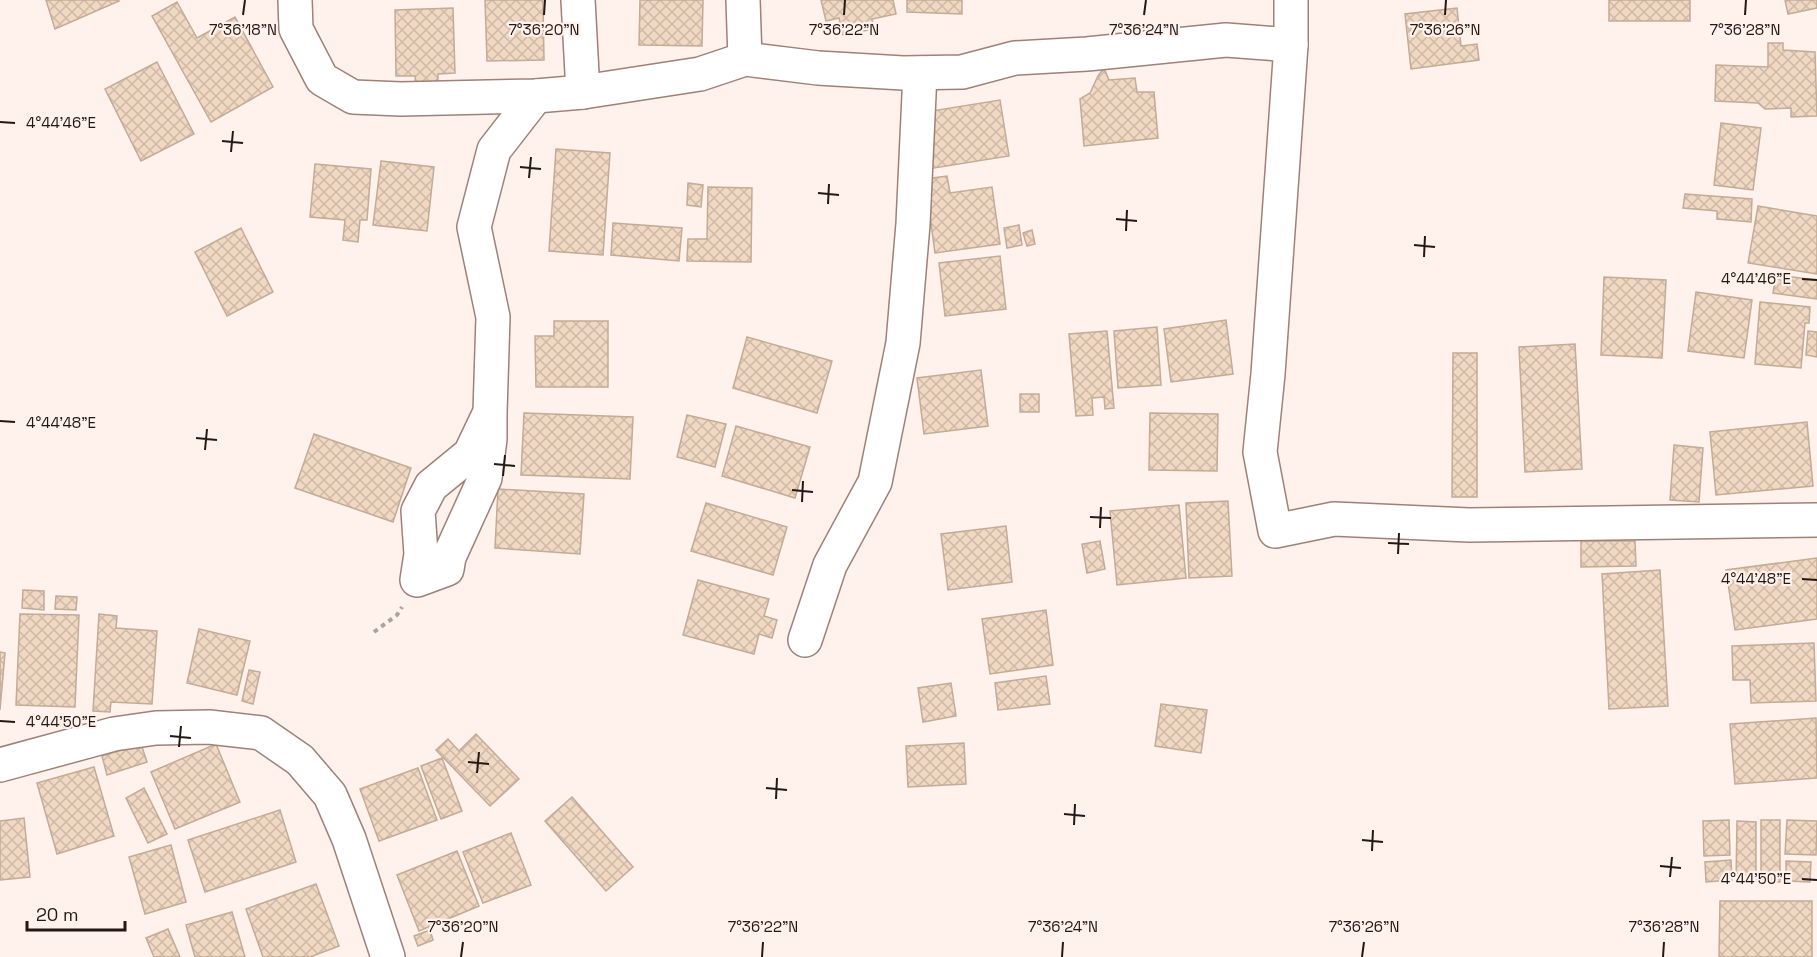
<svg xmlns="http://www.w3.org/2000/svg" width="1817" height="957" font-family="'Space Grotesk',sans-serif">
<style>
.building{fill:url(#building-cross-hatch);stroke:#c3ab95;stroke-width:1.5}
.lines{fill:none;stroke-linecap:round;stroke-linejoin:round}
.minor-casing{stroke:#9f8176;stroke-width:36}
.path{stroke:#aea19c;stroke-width:4;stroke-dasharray:4.5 4.5;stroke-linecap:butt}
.minor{stroke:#fff;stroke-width:33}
.ticks{fill:none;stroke:#231813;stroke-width:2}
.ticks-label{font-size:15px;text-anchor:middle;fill:#231813;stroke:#fff1ec;stroke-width:4.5;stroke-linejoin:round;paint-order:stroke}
</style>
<defs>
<pattern id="building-cross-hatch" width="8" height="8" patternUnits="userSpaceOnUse" patternTransform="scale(1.5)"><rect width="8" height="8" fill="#f1d8c2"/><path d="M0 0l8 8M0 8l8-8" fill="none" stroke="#ceb9a6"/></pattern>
</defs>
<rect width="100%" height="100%" fill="#fff1ec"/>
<g class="building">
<polygon points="46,0 118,0 119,1 55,29"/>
<polygon points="485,0 543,0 544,60 487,61"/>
<polygon points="640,0 703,0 702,46 639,45"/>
<polygon points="821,0 893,0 896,14 872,19 874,29 843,35 839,18 826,21"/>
<polygon points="907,0 962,0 962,14 907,12"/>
<rect x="1609" y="0" width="81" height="21"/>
<polygon points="1785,0 1817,0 1817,8 1788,14"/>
<polygon points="177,2 197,38 235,17 273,87 211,122 152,16"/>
<polygon points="453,8 455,73 438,74 438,89 416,90 415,76 396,76 395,10"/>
<polygon points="1457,8 1461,46 1477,44 1479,60 1411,69 1405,14"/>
<polygon points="1768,43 1783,43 1783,50 1815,52 1817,116 1791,117 1791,108 1765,109 1758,103 1715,101 1716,65 1768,67"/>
<polygon points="157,62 194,134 141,161 105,89"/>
<polygon points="1104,68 1109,80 1135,78 1137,92 1154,92 1158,138 1084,146 1080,99 1090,93 1098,76"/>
<polygon points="1000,100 1009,156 928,169 919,113"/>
<polygon points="1721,123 1761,128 1753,190 1714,185"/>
<polygon points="556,149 610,153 603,255 549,251"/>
<polygon points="381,161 434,167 427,231 373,225"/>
<polygon points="315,164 371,169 367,220 360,220 358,242 343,240 345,220 310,217"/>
<polygon points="947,176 950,193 992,187 1000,244 935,253 925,179"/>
<polygon points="688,183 703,185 701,207 687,205"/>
<polygon points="708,187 752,188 751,262 687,261 688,239 707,239"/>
<polygon points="1685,194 1752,199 1751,222 1717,219 1717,211 1683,208"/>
<polygon points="1758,206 1817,216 1817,274 1748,263"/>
<polygon points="613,223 682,228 679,261 611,255"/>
<polygon points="1019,225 1022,245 1007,248 1004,228"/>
<polygon points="241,228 273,292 227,316 195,252"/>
<polygon points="1032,230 1035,244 1027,246 1023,233"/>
<polygon points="1000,256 1006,309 945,316 939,263"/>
<polygon points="1776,275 1817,280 1817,299 1773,293"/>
<polygon points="1604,277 1666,280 1662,358 1601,355"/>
<polygon points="1696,292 1752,300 1744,358 1688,351"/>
<polygon points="1760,302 1810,307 1809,323 1805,323 1801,368 1755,364"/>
<polygon points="1226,320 1233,374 1171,382 1164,329"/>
<polygon points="554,321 608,321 608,387 536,387 535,336 554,336"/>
<polygon points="1157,327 1161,385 1118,388 1114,331"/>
<polygon points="1107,331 1114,408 1105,409 1104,397 1092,398 1093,415 1076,416 1069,334"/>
<polygon points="1808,331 1817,332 1817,357 1806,355"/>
<polygon points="747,337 832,361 817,413 733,388"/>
<polygon points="1575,344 1582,469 1525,472 1519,347"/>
<polygon points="1453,353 1477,353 1477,497 1452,497"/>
<polygon points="981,370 988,426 924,434 917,378"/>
<rect x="1020" y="394" width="19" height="18"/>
<polygon points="524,413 633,417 630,479 521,475"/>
<polygon points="1150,413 1218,414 1217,471 1149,470"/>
<polygon points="687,415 726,424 715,467 677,457"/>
<polygon points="1807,422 1813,486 1716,495 1710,432"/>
<polygon points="736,426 810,447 795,498 722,476"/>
<polygon points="314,434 411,468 393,522 295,488"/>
<polygon points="1674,445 1703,448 1699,502 1670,500"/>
<polygon points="498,489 584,494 580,554 495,548"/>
<polygon points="1228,501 1232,576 1189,578 1186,503"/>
<polygon points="706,503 787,527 773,575 691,551"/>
<polygon points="1179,505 1186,578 1117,585 1110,511"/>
<polygon points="1006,526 1012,582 948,590 941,534"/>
<polygon points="1100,541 1105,569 1087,573 1082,544"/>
<polygon points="1581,541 1635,541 1636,566 1581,567"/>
<polygon points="1817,558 1817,619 1735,630 1726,570"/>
<polygon points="1660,570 1668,706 1609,709 1602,574"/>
<polygon points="698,580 769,599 764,616 777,620 772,638 759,634 754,654 683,635"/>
<polygon points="23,590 44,591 44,610 22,608"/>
<polygon points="56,596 77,597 76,610 55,609"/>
<polygon points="1046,610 1053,665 990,674 982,619"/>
<polygon points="20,614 79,615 75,707 16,705"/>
<polygon points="99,614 117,616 116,628 157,631 152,704 111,702 110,712 93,711"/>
<polygon points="199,629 250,641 237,695 187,683"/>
<polygon points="1814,643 1816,701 1751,703 1750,680 1733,680 1732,646"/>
<polygon points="0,652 5,653 0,710"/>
<polygon points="249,670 260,672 253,704 242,701"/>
<polygon points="1046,676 1050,704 998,710 995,683"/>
<polygon points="951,683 956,716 923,722 918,688"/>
<polygon points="1161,704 1207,710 1201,753 1155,746"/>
<polygon points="1816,718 1817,778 1735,784 1730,724"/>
<polygon points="476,734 519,779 490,806 436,750 448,739 459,751"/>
<polygon points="964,743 966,784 908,787 906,746"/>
<polygon points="141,744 147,762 107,775 102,756"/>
<polygon points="216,744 240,802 175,829 151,772"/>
<polygon points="442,758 462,811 441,819 421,766"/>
<polygon points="94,767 114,836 57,854 37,783"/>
<polygon points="418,768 437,820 379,841 360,789"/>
<polygon points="144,788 167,834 148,843 126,798"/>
<polygon points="572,797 633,867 606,891 545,821"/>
<polygon points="280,810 296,862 205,892 188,840"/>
<polygon points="24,818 30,877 0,880 0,821"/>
<polygon points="1729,820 1730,855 1704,856 1703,821"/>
<polygon points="1761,820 1780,820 1780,882 1761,881"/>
<polygon points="1787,820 1817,821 1816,855 1785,854"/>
<polygon points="1737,821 1756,822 1756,882 1736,882"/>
<polygon points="511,833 531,885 483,903 463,852"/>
<polygon points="171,845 186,902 145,914 129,857"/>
<polygon points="457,851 479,906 419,931 397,875"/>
<polygon points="1731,860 1732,880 1706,882 1705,862"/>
<polygon points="1786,861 1811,862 1810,882 1786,881"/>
<polygon points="316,884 339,946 310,957 263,957 246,909"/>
<polygon points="1720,901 1812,901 1812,957 1719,957"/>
<polygon points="232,912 245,957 195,957 186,925"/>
<polygon points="168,929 180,957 154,957 146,938"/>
<polygon points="430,930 433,940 418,946 414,936"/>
</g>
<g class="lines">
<defs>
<g id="minor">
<polyline points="295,0 296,29 322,79 353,97 401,99 536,96 583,92 700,74 745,59 818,68 903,73 962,72 1015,58 1087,54 1226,40 1291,45"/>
<polyline points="578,0 583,92"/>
<polyline points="743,0 745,59"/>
<polyline points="1291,0 1291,45 1268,374 1260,452 1275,531 1334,519 1469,525 1817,520"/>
<polyline points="490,412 490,439 485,478 449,557 447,569 417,580 421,554 418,511 431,486 470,454 490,412 493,317 474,227 494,150 536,96"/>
<polyline points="805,640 830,565 875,482 903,343 913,224 920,73"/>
<polyline points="0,765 114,734 156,728 209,727 261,733 300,760 330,795 349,839 388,957"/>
</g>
</defs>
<use href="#minor" class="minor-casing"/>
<polyline class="path" points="374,632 397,615 402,607"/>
<use href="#minor" class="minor"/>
</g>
<path class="ticks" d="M243,15l2,-15M544,15l1,-15M844,15l1,-15M1144,15l2,-15M1445,15l1,-15M1745,15l1,-15M0,122l15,1M222,141l21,2M231,152l2,-21M520,167l21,2M529,178l2,-21M818,193l21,2M828,204l1,-20M1116,219l21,2M1126,231l1,-21M1414,245l21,2M1424,257l1,-21M1802,279l15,1M0,421l15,1M196,438l21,2M205,450l2,-21M494,464l21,2M503,476l2,-21M792,490l21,2M802,502l1,-21M1090,517l21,1M1100,528l1,-21M1388,543l21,1M1398,554l1,-21M1802,579l15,1M0,721l15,1M170,736l21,2M179,747l2,-21M468,762l21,2M477,773l2,-21M766,788l21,2M776,799l1,-21M1064,814l21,2M1074,825l1,-21M1362,840l21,2M1372,851l1,-21M1660,866l21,2M1670,877l2,-20M1802,879l15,1M461,957l2,-15M762,957l1,-15M1062,957l1,-15M1362,957l2,-15M1663,957l1,-15"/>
<g class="ticks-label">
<text x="243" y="35">7°36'18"N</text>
<text x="544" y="35">7°36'20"N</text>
<text x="844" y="35">7°36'22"N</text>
<text x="1144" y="35">7°36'24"N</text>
<text x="1445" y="35">7°36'26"N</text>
<text x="1745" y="35">7°36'28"N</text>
<text x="61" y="128">4°44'46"E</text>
<text x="1756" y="284">4°44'46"E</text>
<text x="61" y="428">4°44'48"E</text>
<text x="1756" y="584">4°44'48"E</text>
<text x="61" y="727">4°44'50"E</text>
<text x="1756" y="884">4°44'50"E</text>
<text x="463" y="932">7°36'20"N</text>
<text x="763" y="932">7°36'22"N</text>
<text x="1063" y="932">7°36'24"N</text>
<text x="1364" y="932">7°36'26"N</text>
<text x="1664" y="932">7°36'28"N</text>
</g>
<path d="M27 921v9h98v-9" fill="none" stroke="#231813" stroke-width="3"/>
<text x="36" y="921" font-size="18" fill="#231813" stroke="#fff1ec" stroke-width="4.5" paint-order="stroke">20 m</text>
</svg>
